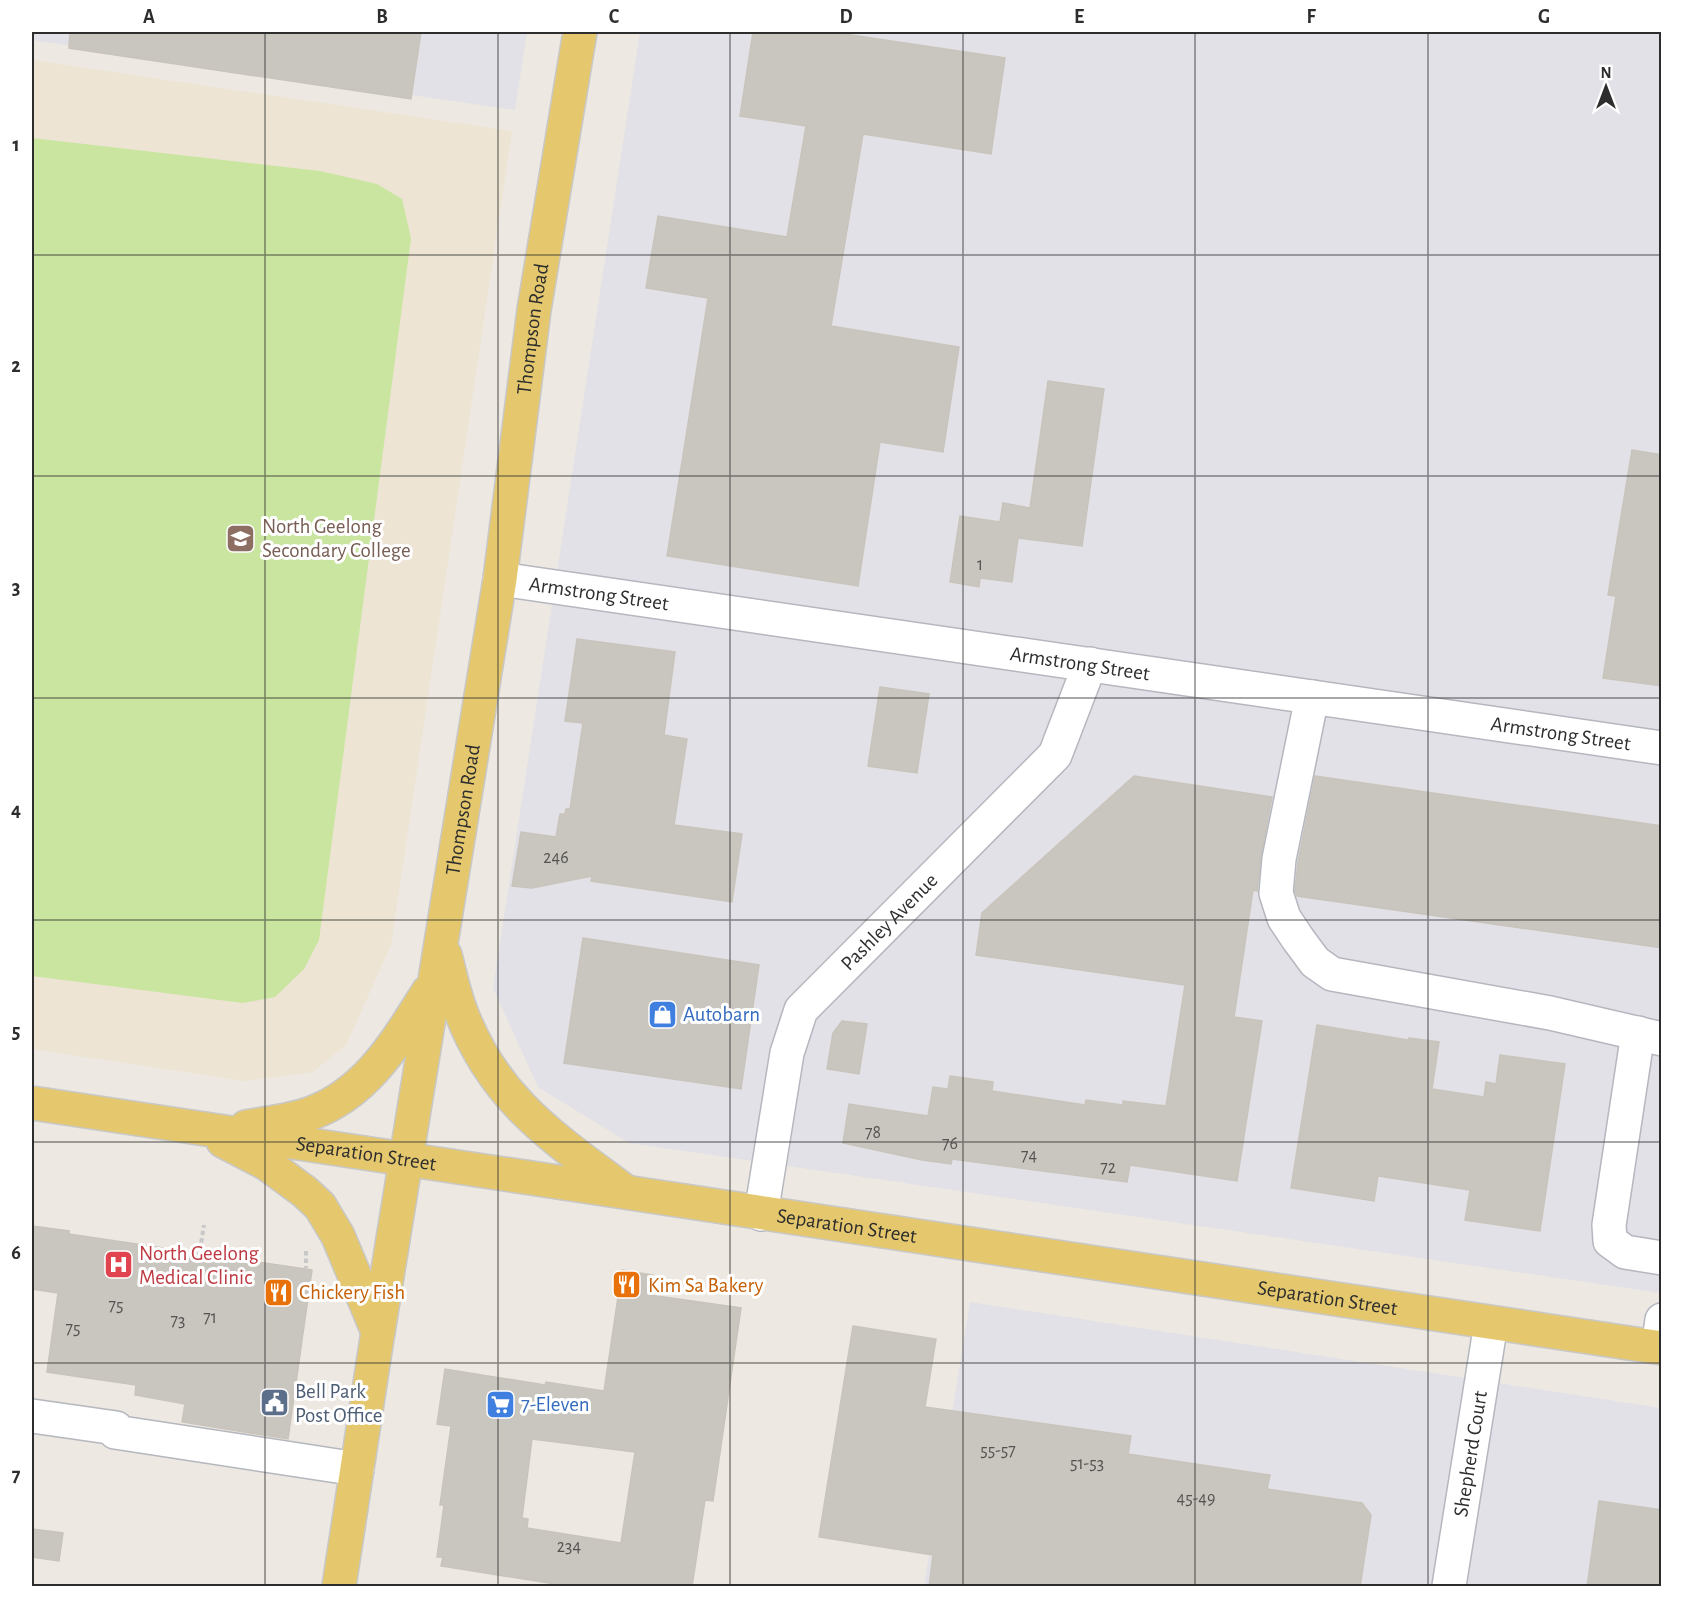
<svg xmlns="http://www.w3.org/2000/svg" width="1693" height="1618" font-family="'Alegreya Sans',sans-serif">
<style>
.industrial{fill:#e2e1e7}
.education{fill:#ede4d3}
.pitch{fill:#c9e5a0}
.building{fill:#c9c6bf;stroke:#c9c4bb;stroke-width:1.5;fill-rule:evenodd}
.lines{fill:none;stroke-linecap:round;stroke-linejoin:round}
.minor-casing{stroke:#b5b7bf;stroke-width:36}
.major-casing{stroke:#c8c8c8;stroke-width:36}
.path{stroke:#c8c8c8;stroke-width:4;stroke-dasharray:4.5 3;stroke-linecap:butt}
.minor{stroke:#fff;stroke-width:33}
.major{stroke:#e5c86e;stroke-width:33}
.grid{fill:none;stroke:#2d2d2d;stroke-width:1.5;stroke-opacity:0.55}
.labels{text-anchor:middle;stroke-width:6;stroke-linejoin:round;paint-order:stroke}
.number-label{font-size:18px;fill:#545352}
.street-label{font-size:21px;fill:#2d2d2d;stroke:#fff}
.education-label{font-size:21px;fill:#785e54;stroke:#fff;text-anchor:start}
.shop-label{font-size:21px;fill:#366cbe;stroke:#fff;text-anchor:start}
.health-label{font-size:21px;fill:#be3a42;stroke:#fff;text-anchor:start}
.food-label{font-size:21px;fill:#c56008;stroke:#fff;text-anchor:start}
.service-label{font-size:21px;fill:#4e5e75;stroke:#fff;text-anchor:start}
.neatline{fill:none;stroke:#2d2d2d;stroke-width:2}
.grid-label{font-size:20px;text-anchor:middle;font-weight:bold;fill:#2d2d2d}
</style>
<rect width="100%" height="100%" fill="#ede8e1"/>
<g class="industrial">
<polygon points="32,32 527,32 515,110 32,40"/>
<polygon points="640,32 1661,32 1661,1293 629,1143 538,1087 493,988"/>
<polygon points="970,1302 1661,1408 1661,1586 924,1586"/>
</g>
<polygon class="education" points="32,60 512,131 391,945 346,1045 313,1072 245,1081 32,1049"/>
<polygon class="pitch" points="32,138 320,171 377,184 402,199 411,238 319,940 304,969 275,997 243,1003 32,976"/>
<g class="building">
<polygon points="70,32 421,32 411,99 69,48"/>
<polygon points="753,32 831,32 1005,58 991,154 863,134 831,326 959,347 943,452 880,442 858,586 667,556 708,298 646,288 658,216 787,237 806,126 740,116"/>
<polygon points="1048,381 1104,389 1082,546 1018,538 1012,582 980,578 979,587 950,582 960,516 1000,522 1003,503 1030,508"/>
<polygon points="1632,450 1662,455 1662,686 1603,678 1616,596 1608,595"/>
<polygon points="577,639 675,652 664,735 687,739 674,825 742,834 732,902 591,881 592,876 532,888 512,886 521,832 556,837 560,814 565,814 566,809 570,809 583,723 565,721"/>
<polygon points="880,687 929,694 917,773 868,766"/>
<polygon points="1134,776 1272,797 1261,855 1257,891 1253,890 1234,1017 1262,1021 1237,1181 1130,1165 1127,1182 952,1159 951,1164 922,1160 843,1143 849,1104 928,1116 933,1087 948,1089 950,1076 993,1082 992,1091 1085,1105 1086,1100 1123,1105 1123,1101 1166,1106 1185,985 976,955 982,913"/>
<polygon points="1315,776 1662,826 1662,948 1297,896 1295,891 1298,862"/>
<polygon points="583,938 759,965 741,1089 564,1063"/>
<polygon points="842,1021 867,1024 859,1074 827,1069 833,1033"/>
<polygon points="1317,1025 1408,1040 1409,1038 1439,1042 1432,1089 1484,1097 1486,1082 1496,1084 1500,1055 1565,1064 1540,1231 1465,1220 1470,1190 1378,1176 1374,1201 1291,1188"/>
<polygon points="32,1226 69,1231 69,1234 312,1270 288,1439 182,1422 185,1404 135,1395 136,1385 47,1372 58,1293 32,1289"/>
<path d="M622,1270l31,5 -3,20 91,13 -28,193 -8,-1 -13,87h-137v-3l-114,-18 2,-9h-6l7,-52h-4l11,-79 -14,-2 8,-55 100,16 1,-3 58,9zM532,1439l103,13 -14,91 -94,-15 1,-9 -6,-1z"/>
<polygon points="853,1326 936,1339 925,1407 1131,1436 1128,1454 1270,1475 1267,1489 1362,1503 1371,1515 1360,1587 929,1587 933,1555 819,1537"/>
<polygon points="1599,1501 1662,1510 1662,1587 1587,1587"/>
<polygon points="32,1529 63,1533 59,1561 32,1557"/>
</g>
<g class="lines">
<defs>
<g id="minor">
<path id="s1" d="M500,579l1162,169"/>
<polyline points="1312,697 1279,859 1276,893 1284,918 1298,939 1315,962 1332,974 1550,1013 1662,1039"/>
<polyline points="1638,1033 1609,1225 1610,1241 1625,1252 1662,1258"/>
<path id="s2" d="M761,1214l26,-161 14,-43 254,-255 35,-91"/>
<polyline points="1658,1347 1662,1320"/>
<polyline points="32,1416 116,1428 115,1432 357,1469"/>
<path id="s3" d="M1449,1586l42,-263"/>
</g>
<g id="major">
<path d="M445,955c5,19 9,39 16,57 34,89 93,126 165,180"/>
<path id="s4" d="M32,1103l1630,245"/>
<path d="M246,1127c21,-4 43,-6 63,-13 58,-20 88,-73 119,-122"/>
<polyline points="223,1141 267,1164 305,1192 320,1206 338,1236 378,1332"/>
<path id="s5" d="M339,1586l38,-248 123,-759 34,-269 46,-278"/>
</g>
</defs>
<use href="#minor" class="minor-casing"/>
<use href="#major" class="major-casing"/>
<g class="path">
<polyline points="200,1250 204,1225"/>
<polyline points="306,1251 306,1268"/>
</g>
<use href="#minor" class="minor"/>
<use href="#major" class="major"/>
</g>
<path class="grid" d="M265,32v1554M498,32v1554M730,32v1554M963,32v1554M1195,32v1554M1428,32v1554M32,255h1630M32,476h1630M32,698h1630M32,920h1630M32,1142h1630M32,1363h1630"/>
<defs>
<symbol id="school-square" viewBox="-11 -11 22 22"><rect x="-9" y="-9" width="18" height="18" rx="4" fill="#8d6e63" stroke="#fff"/><path d="M0-5L7-2L0 1L-7-2ZM-4 1L0 2.5L4 1V4Q0 6-4 4Z" fill="#fff"/></symbol>
<symbol id="shop-square" viewBox="-11 -11 22 22"><rect x="-9" y="-9" width="18" height="18" rx="4" fill="#3f7fe0" stroke="#fff"/><path d="M-5-2.5h2.3a2.7 3.5 0 0 1 5.4 0H5L5.5 6h-11ZM-1.5-2.5h3a1.5 2.3 0 0 0-3 0Z" fill="#fff"/></symbol>
<symbol id="hospital-square" viewBox="-11 -11 22 22"><rect x="-9" y="-9" width="18" height="18" rx="4" fill="#e0444e" stroke="#fff"/><path d="M-5-5h3v3.5h4V-5h3V5h-3V1.5h-4V5h-3Z" fill="#fff"/></symbol>
<symbol id="restaurant-square" viewBox="-11 -11 22 22"><rect x="-9" y="-9" width="18" height="18" rx="4" fill="#e8710a" stroke="#fff"/><path d="M-5-6h1v4h1v-4h1v4h1v-4h1v5L-1.5 .5V6h-2V.5L-5-1ZM5-6V6H3V1.5H1.5Q1.5-4 5-6Z" fill="#fff"/></symbol>
<symbol id="civic-square" viewBox="-11 -11 22 22"><rect x="-9" y="-9" width="18" height="18" rx="4" fill="#5c6f8a" stroke="#fff"/><path d="M-.6-6.5H3V-4.5H.6V-3L4-1V1h2V6H-6V1h2V-1L-.6-3ZM-1.2 2.5V6h2.4V2.5Z" fill="#fff"/></symbol>
<symbol id="supermarket-square" viewBox="-11 -11 22 22"><rect x="-9" y="-9" width="18" height="18" rx="4" fill="#3f7fe0" stroke="#fff"/><path d="M-6-5.5h2.5l.6 2H6L4.5 2H-2.5L-4.4-4H-6ZM-1.5 3.2a1.3 1.3 0 1 0 .1 0ZM3 3.2a1.3 1.3 0 1 0 .1 0Z" fill="#fff"/></symbol>
</defs>
<g fill-rule="evenodd">
<use href="#school-square" x="224" y="522" width="33" height="33"/>
<use href="#shop-square" x="646" y="998" width="33" height="33"/>
<use href="#hospital-square" x="102" y="1248" width="33" height="33"/>
<use href="#restaurant-square" x="610" y="1268" width="33" height="33"/>
<use href="#restaurant-square" x="262" y="1276" width="33" height="33"/>
<use href="#civic-square" x="258" y="1386" width="33" height="33"/>
<use href="#supermarket-square" x="484" y="1388" width="33" height="33"/>
</g>
<g class="labels">
<g class="number-label">
<text x="980" y="570">1</text>
<text x="556" y="863">246</text>
<text x="873" y="1138">78</text>
<text x="950" y="1149">76</text>
<text x="1029" y="1161">74</text>
<text x="1108" y="1173">72</text>
<text x="116" y="1311">75</text>
<text x="210" y="1323">71</text>
<text x="178" y="1326">73</text>
<text x="73" y="1334">75</text>
<text x="998" y="1456">55-57</text>
<text x="1087" y="1469">51-53</text>
<text x="1196" y="1504">45-49</text>
<text x="569" y="1552">234</text>
</g>
<g class="street-label">
<text dy="7" stroke="none"><textPath href="#s5" startOffset="1272">Thompson Road</textPath></text>
<text dy="7" stroke="none"><textPath href="#s1" startOffset="100">Armstrong Street</textPath></text>
<text dy="7" stroke="none"><textPath href="#s1" startOffset="586">Armstrong Street</textPath></text>
<text dy="7" stroke="none"><textPath href="#s1" startOffset="1072">Armstrong Street</textPath></text>
<text dy="7" stroke="none"><textPath href="#s5" startOffset="786">Thompson Road</textPath></text>
<text dy="7" stroke="none"><textPath href="#s2" startOffset="333">Pashley Avenue</textPath></text>
<text dy="7" stroke="none"><textPath href="#s4" startOffset="338">Separation Street</textPath></text>
<text dy="7" stroke="none"><textPath href="#s4" startOffset="824">Separation Street</textPath></text>
<text dy="7" stroke="none"><textPath href="#s4" startOffset="1310">Separation Street</textPath></text>
<text dy="7" stroke="none"><textPath href="#s3" startOffset="134">Shepherd Court</textPath></text>
</g>
<g class="education-label">
<text x="262" y="533">North Geelong<tspan x="262" dy="24">Secondary College</tspan></text>
</g>
<g class="shop-label">
<text x="683" y="1021">Autobarn</text>
<text x="521" y="1411">7-Eleven</text>
</g>
<g class="health-label">
<text x="139" y="1260">North Geelong<tspan x="139" dy="24">Medical Clinic</tspan></text>
</g>
<g class="food-label">
<text x="648" y="1292">Kim Sa Bakery</text>
<text x="299" y="1299">Chickery Fish</text>
</g>
<g class="service-label">
<text x="295" y="1398">Bell Park<tspan x="295" dy="24">Post Office</tspan></text>
</g>
</g>
<rect width="1693" height="1618" fill="none" stroke="#ffffff" stroke-width="66"/>
<g transform="translate(1606 87)" stroke="#ffffff" stroke-width="4.5" paint-order="stroke">
<path d="M0-4.5L10 22L0 15L-10 22Z" fill="#2d2d2d"/>
<text y="-9" font-size="16" font-weight="bold" text-anchor="middle" fill="#2d2d2d">N</text>
</g>
<rect x="33" y="33" width="1627" height="1552" class="neatline"/>
<g class="grid-label">
<text x="149" y="23">A</text>
<text x="382" y="23">B</text>
<text x="614" y="23">C</text>
<text x="846" y="23">D</text>
<text x="1079" y="23">E</text>
<text x="1311" y="23">F</text>
<text x="1544" y="23">G</text>
<text x="16" y="151">1</text>
<text x="16" y="372">2</text>
<text x="16" y="594">3</text>
<text x="16" y="816">4</text>
<text x="16" y="1038">5</text>
<text x="16" y="1259">6</text>
<text x="16" y="1481">7</text>
</g>
</svg>
